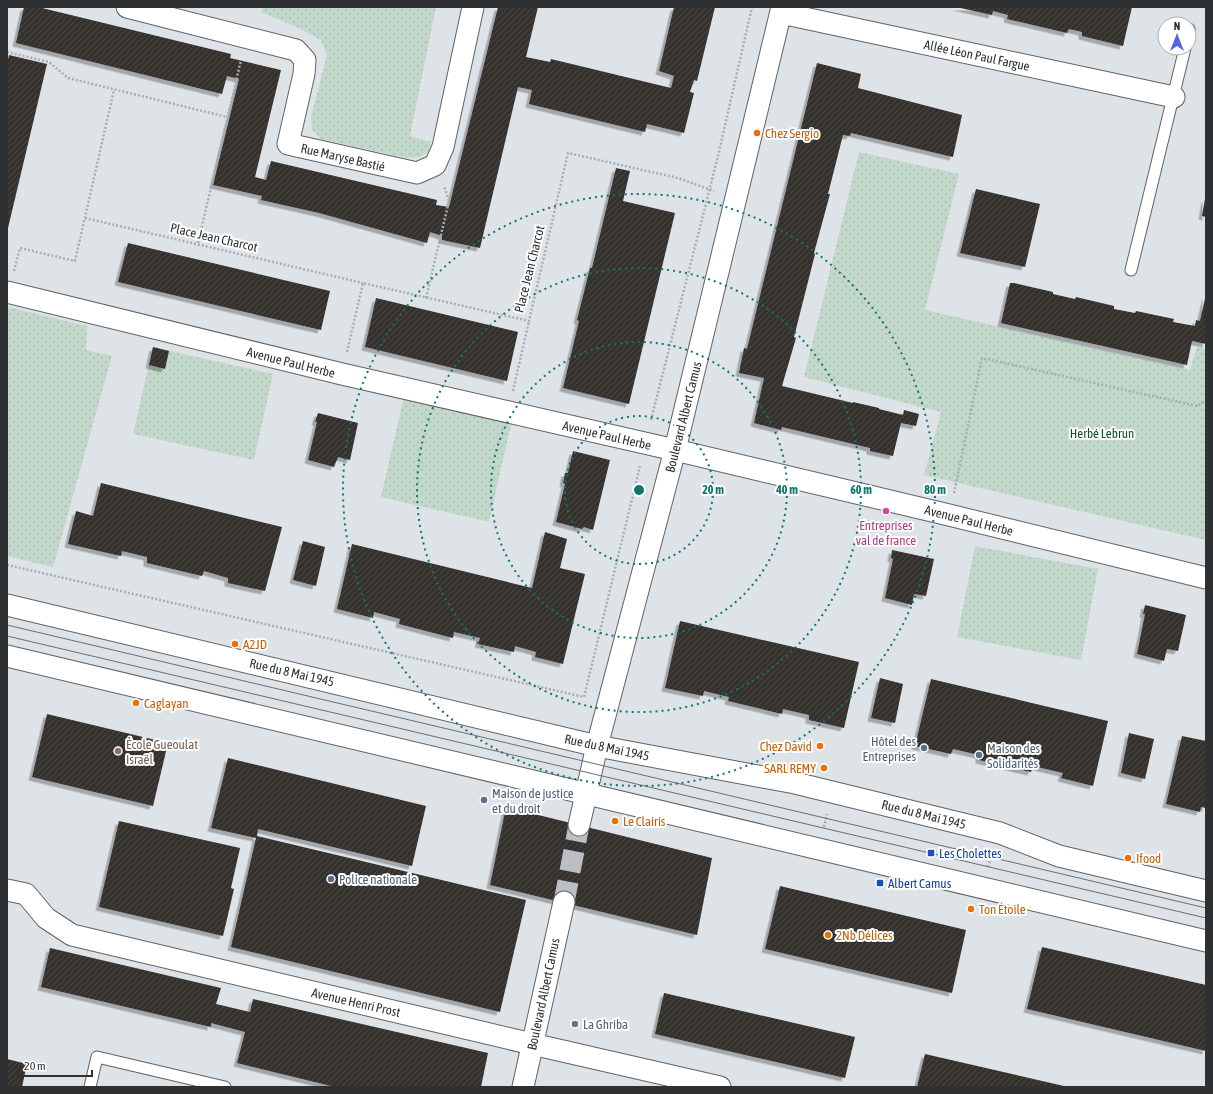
<svg xmlns="http://www.w3.org/2000/svg" width="1213" height="1094" font-family="'Asap Condensed',sans-serif">
<style>
.park{fill:url(#park-dots)}
.building{fill:url(#building-hatch);filter:url(#shadow)}
.lines{fill:none;stroke-linecap:round;stroke-linejoin:round}
.street-tunnel{stroke:#bbbfc3;stroke-width:21;stroke-dasharray:21 10;stroke-linecap:butt}
.lane-casing{stroke:#5f6367;stroke-width:13}
.street-casing{stroke:#5f6367;stroke-width:23}
.path{stroke:#a8adb0;stroke-width:2.5;stroke-dasharray:2 2;stroke-linecap:butt}
.lane{stroke:#fff;stroke-width:11}
.street{stroke:#fff;stroke-width:21}
.tram{stroke:#6c6f71;stroke-width:1}
.ring{fill:none;stroke:#0f766e;stroke-width:2;stroke-dasharray:2 4}
.food-dot{fill:#e8710a;stroke:#fff;stroke-width:1.5}
.hotel-dot{fill:#d1479c;stroke:#fff;stroke-width:1.5}
.service-dot{fill:#5c6f8a;stroke:#fff;stroke-width:1.5}
.education-dot{fill:#8d6e63;stroke:#fff;stroke-width:1.5}
.transit-dot{fill:#1a4fb4;stroke:#fff;stroke-width:1.5}
.worship-dot{fill:#6b7280;stroke:#fff;stroke-width:1.5}
.labels{text-anchor:middle;stroke-width:4;stroke-linejoin:round;paint-order:stroke}
.street-label{font-size:13px;fill:#2e3031;stroke:#fff}
.food-label{font-size:13px;fill:#c56008;stroke:#fff;text-anchor:start}
.park-label{font-size:13px;fill:#144d34;stroke:#fff}
.hotel-label{font-size:13px;fill:#b23c85;stroke:#fff}
.service-label{font-size:13px;fill:#4e5e75;stroke:#fff;text-anchor:start}
.education-label{font-size:13px;fill:#785e54;stroke:#fff;text-anchor:start}
.transit-label{font-size:13px;fill:#164399;stroke:#fff;text-anchor:start}
.worship-label{font-size:13px;fill:#5b616d;stroke:#fff;text-anchor:start}
.centre{fill:#0f766e;stroke:#fff;stroke-width:2}
.ring-label{font-size:12px;text-anchor:middle;font-weight:bold;fill:#0f766e;stroke:#fff;stroke-width:4;stroke-linejoin:round;paint-order:stroke}
</style>
<defs>
<pattern id="park-dots" width="8" height="8" patternUnits="userSpaceOnUse"><rect width="8" height="8" fill="#c2d8cb"/><path d="M2 2h.1M6 6h.1" fill="none" stroke="#a7baaf" stroke-width="1.8" stroke-linecap="round"/></pattern>
<pattern id="building-hatch" width="6" height="6" patternUnits="userSpaceOnUse"><rect width="6" height="6" fill="#36312f"/><path d="M-1 1l2-2M0 6l6-6M5 7l2-2" fill="none" stroke="#4b4745"/></pattern>
<filter id="shadow"><feDropShadow dx="-3.5" dy="3.5" stdDeviation="0" flood-color="#0004"/></filter>
</defs>
<rect width="100%" height="100%" fill="#dee3e8"/>
<g class="park">
<polygon points="263,7 436,7 410,136 431,142 428,152 420,157 407,158 321,139 312,130 311,117 327,55 321,40 299,28 261,12"/>
<polygon points="859,152 959,174 925,310 1190,370 1197,347 1206,349 1206,540 924,475 941,412 804,377"/>
<polygon points="7,307 87,326 86,350 112,356 53,567 7,556"/>
<polygon points="153,347 273,374 254,460 133,434"/>
<polygon points="404,396 512,420 489,522 381,497"/>
<polygon points="975,546 1098,569 1081,660 957,637"/>
</g>
<g class="building">
<polygon points="24,7 38,7 231,54 230,58 281,70 255,177 266,180 271,161 437,200 436,205 449,207 498,7 538,7 526,57 550,62 551,59 671,88 674,76 659,71 674,7 715,7 697,81 694,80 690,92 694,93 684,133 647,124 645,132 529,104 532,90 518,87 480,248 442,240 442,236 430,232 427,243 319,213 261,200 262,196 213,185 239,79 227,76 222,94 16,43"/>
<polygon points="956,7 1132,7 1123,46 1082,36 1082,32 1069,29 1067,33 1007,19 1008,15 993,11 992,15"/>
<polygon points="9,55 47,64 8,228 7,64"/>
<polygon points="817,63 861,74 858,88 962,115 953,157 851,133 850,136 843,135 828,194 830,194 814,253 815,254 794,337 796,338 782,386 853,403 853,402 879,408 879,409 903,415 904,410 919,414 916,426 901,423 893,456 870,451 870,448 782,427 781,430 754,423 764,378 739,373 744,348 747,349"/>
<polygon points="616,168 630,171 623,201 675,213 629,404 563,388 579,321 577,320 590,268 592,268"/>
<polygon points="976,189 1040,204 1025,267 960,253"/>
<polygon points="1205,199 1206,199 1206,217 1202,216"/>
<polygon points="128,243 330,291 321,330 118,282"/>
<polygon points="1010,283 1014,283 1053,292 1053,294 1075,299 1076,297 1114,306 1114,309 1135,313 1136,311 1174,319 1173,322 1195,326 1196,320 1200,321 1206,294 1206,344 1192,341 1187,365 1005,324 1001,323"/>
<polygon points="376,298 518,332 507,381 365,347"/>
<polygon points="153,347 169,351 165,369 149,365"/>
<polygon points="318,413 358,423 350,460 338,457 334,467 308,460 317,422 315,422"/>
<polygon points="573,451 610,460 593,530 584,527 582,529 556,522 565,484 563,483 565,473 568,473"/>
<polygon points="101,483 282,527 265,591 228,583 228,578 204,571 202,576 147,563 147,557 122,551 121,556 68,544 76,511 93,516"/>
<polygon points="545,532 567,539 560,568 585,574 563,664 535,657 536,652 515,646 514,652 478,644 480,638 454,632 453,638 399,624 400,619 374,612 373,618 337,609 352,544 532,588"/>
<polygon points="303,541 325,547 316,586 293,580"/>
<polygon points="892,550 934,559 926,596 914,594 912,605 885,598 893,559 891,558"/>
<polygon points="1145,605 1186,615 1178,651 1167,649 1164,661 1137,654 1145,614 1143,614"/>
<polygon points="680,621 859,662 844,728 809,720 809,715 783,709 782,714 728,701 729,697 704,691 703,696 665,688"/>
<polygon points="880,678 903,684 895,723 871,718"/>
<polygon points="931,679 1108,721 1093,786 1061,778 1063,773 1033,766 1031,772 979,760 979,755 953,749 951,754 915,746"/>
<polygon points="47,714 168,743 153,806 32,777"/>
<polygon points="1129,733 1154,739 1145,779 1121,773"/>
<polygon points="1182,736 1206,741 1206,808 1201,807 1200,812 1166,804"/>
<polygon points="228,758 426,806 412,866 258,829 257,836 526,900 500,1012 231,947 256,838 211,828"/>
<polygon points="506,807 712,858 697,935 490,885"/>
<polygon points="119,821 240,848 231,888 234,889 223,936 99,907"/>
<polygon points="780,886 966,930 952,993 765,949"/>
<polygon points="1042,947 1206,985 1206,1051 1027,1009"/>
<polygon points="50,948 221,988 216,1004 250,1012 253,999 488,1053 481,1087 335,1087 237,1063 245,1032 211,1023 211,1027 41,987"/>
<polygon points="664,993 855,1037 845,1078 655,1034"/>
<polygon points="925,1054 1064,1086 1064,1087 917,1087"/>
<polygon points="7,1059 27,1064 22,1087 7,1087"/>
</g>
<g class="lines">
<polyline class="street-tunnel" points="564,902 579,825"/>
<defs>
<g id="lane">
<polyline points="1189,30 1189,29"/>
<polyline points="1131,270 1185,48"/>
<polyline points="90,1087 97,1057 225,1087"/>
</g>
<g id="street">
<polyline points="127,7 296,50 305,60 304,74 288,144 417,173 435,165 443,147 473,7"/>
<polyline points="781,13 1174,97"/>
<polyline points="7,292 342,374 675,450 949,515 1206,578"/>
<polyline points="7,605 597,746 795,783 1000,833 1059,856 1206,891"/>
<polyline points="7,656 1206,941"/>
<polyline points="579,825 597,746 675,450 782,7"/>
<polyline points="7,890 26,894 46,918 72,935 532,1044 720,1087"/>
<polyline points="523,1087 564,902"/>
</g>
</defs>
<use href="#lane" class="lane-casing"/>
<use href="#street" class="street-casing"/>
<g class="path">
<polyline points="7,52 49,62 68,78 227,117"/>
<polyline points="85,218 363,283"/>
<polyline points="198,243 241,60"/>
<polyline points="14,271 20,248 75,261 114,90"/>
<polyline points="426,298 449,201 444,186"/>
<polyline points="347,352 363,283 529,321 568,153 678,178 714,191"/>
<polyline points="513,391 529,321"/>
<polyline points="651,420 718,156 752,7"/>
<polyline points="954,493 982,358 1197,406 1206,400"/>
<polyline points="7,565 584,697 640,466"/>
<polyline points="824,827 827,814"/>
<polyline points="988,867 992,854"/>
</g>
<use href="#lane" class="lane"/>
<use href="#street" class="street"/>
<g class="tram">
<polyline points="7,625 1206,908"/>
<polyline points="7,636 1206,918"/>
</g>
</g>
<g class="ring">
<circle cx="639" cy="490" r="74"/>
<circle cx="639" cy="490" r="148"/>
<circle cx="639" cy="490" r="222"/>
<circle cx="639" cy="490" r="296"/>
</g>
<g class="food-dot">
<circle cx="757" cy="133" r="4"/>
<circle cx="235" cy="644" r="4"/>
<circle cx="136" cy="703" r="4"/>
<circle cx="820" cy="746" r="4"/>
<circle cx="824" cy="768" r="4"/>
<circle cx="615" cy="821" r="4"/>
<circle cx="1128" cy="858" r="4"/>
<circle cx="971" cy="909" r="4"/>
<circle cx="828" cy="935" r="4"/>
</g>
<circle class="hotel-dot" cx="886" cy="511" r="4"/>
<g class="service-dot">
<circle cx="924" cy="748" r="4"/>
<circle cx="979" cy="755" r="4"/>
<circle cx="484" cy="800" r="4"/>
<circle cx="331" cy="879" r="4"/>
</g>
<circle class="education-dot" cx="118" cy="751" r="4"/>
<g class="transit-dot">
<rect x="927" y="849" width="8" height="8" rx="2"/>
<rect x="876" y="879" width="8" height="8" rx="2"/>
</g>
<circle class="worship-dot" cx="575" cy="1024" r="4"/>
<g class="labels">
<g class="street-label">
<text transform="translate(977 55) rotate(12)" y="5">Allée Léon Paul Fargue</text>
<text transform="translate(343 157) rotate(13)" y="5">Rue Maryse Bastié</text>
<text transform="translate(214 237) rotate(13)" y="5">Place Jean Charcot</text>
<text transform="translate(529 269) rotate(-76)" y="5">Place Jean Charcot</text>
<text transform="translate(291 362) rotate(14)" y="5">Avenue Paul Herbe</text>
<text transform="translate(683 417) rotate(-76)" y="5">Boulevard Albert Camus</text>
<text transform="translate(607 435) rotate(13)" y="5">Avenue Paul Herbe</text>
<text transform="translate(969 520) rotate(14)" y="5">Avenue Paul Herbe</text>
<text transform="translate(292 672) rotate(13)" y="5">Rue du 8 Mai 1945</text>
<text transform="translate(607 747) rotate(12)" y="5">Rue du 8 Mai 1945</text>
<text transform="translate(924 814) rotate(14)" y="5">Rue du 8 Mai 1945</text>
<text transform="translate(543 994) rotate(-78)" y="5">Boulevard Albert Camus</text>
<text transform="translate(356 1002) rotate(13)" y="5">Avenue Henri Prost</text>
</g>
<g class="food-label">
<text x="765" y="138">Chez Sergio</text>
<text x="243" y="649">A2JD</text>
<text x="144" y="708">Caglayan</text>
<text x="812" y="751" text-anchor="end">Chez David</text>
<text x="816" y="773" text-anchor="end">SARL REMY</text>
<text x="623" y="826">Le Clairis</text>
<text x="1136" y="863">Ifood</text>
<text x="979" y="914">Ton Étoile</text>
<text x="836" y="940">2Nb Délices</text>
</g>
<g class="park-label">
<text x="1102" y="438">Herbé Lebrun</text>
</g>
<g class="hotel-label">
<text x="886" y="530">Entreprises<tspan x="886" dy="15">val de france</tspan></text>
</g>
<g class="service-label">
<text x="916" y="746" text-anchor="end">Hôtel des<tspan x="916" dy="15">Entreprises</tspan></text>
<text x="987" y="753">Maison des<tspan x="987" dy="15">Solidarités</tspan></text>
<text x="492" y="798">Maison de justice<tspan x="492" dy="15">et du droit</tspan></text>
<text x="339" y="884">Police nationale</text>
</g>
<g class="education-label">
<text x="126" y="749">École Gueoulat<tspan x="126" dy="15">Israël</tspan></text>
</g>
<g class="transit-label">
<text x="939" y="858">Les Cholettes</text>
<text x="888" y="888">Albert Camus</text>
</g>
<g class="worship-label">
<text x="583" y="1029">La Ghriba</text>
</g>
</g>
<circle cx="639" cy="490" r="6" class="centre"/>
<g class="ring-label">
<text x="713" y="494">20 m</text>
<text x="787" y="494">40 m</text>
<text x="861" y="494">60 m</text>
<text x="935" y="494">80 m</text>
</g>
<rect width="1213" height="1094" fill="none" stroke="#2e3031" stroke-width="16"/>
<g transform="translate(1177 36)"><circle r="19" fill="#ffffff" stroke="#abacad"/>
<path d="M0-3L7 15L0 10L-7 15Z" fill="#5267dc"/>
<text y="-6" font-size="11" font-weight="bold" text-anchor="middle" fill="#2e3031">N</text>
</g>
<path d="M18 1070v6h74v-6" fill="none" stroke="#2e3031" stroke-width="2"/>
<text x="24" y="1070" font-size="12" fill="#2e3031" stroke="#ffffff" stroke-width="3" paint-order="stroke">20 m</text>
</svg>
